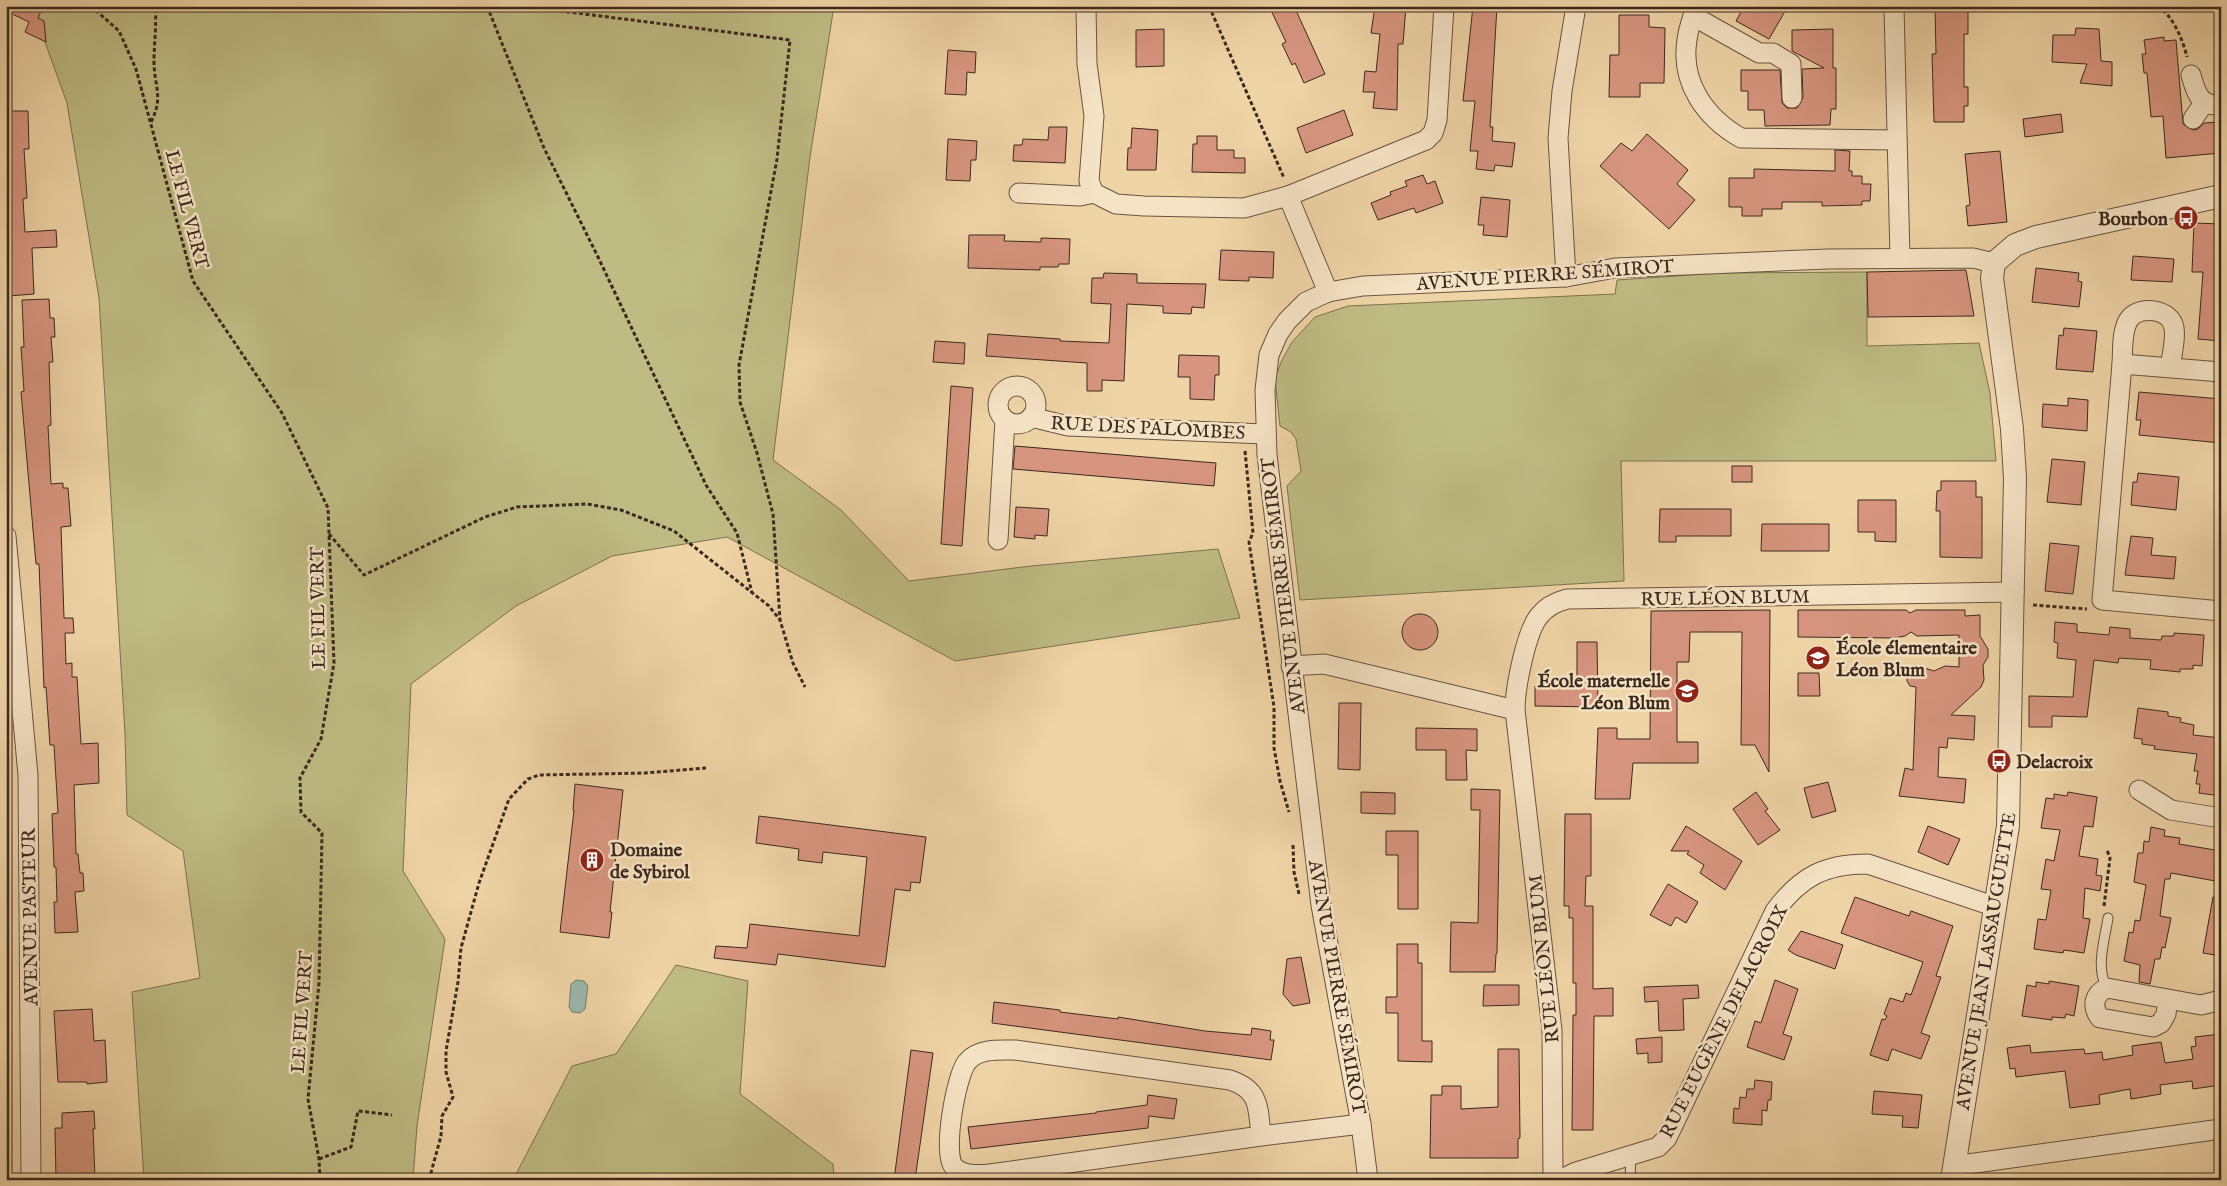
<svg xmlns="http://www.w3.org/2000/svg" width="2227" height="1186" font-family="'IM FELL English',serif">
<style>
.green{fill:#bebb83;stroke:#7d7250}
.water{fill:#9ab7ac;stroke:#747e73}
.building{fill:#d7957f;stroke:#3c291e}
.lines{fill:none;stroke-linecap:round;stroke-linejoin:round}
.service-casing{stroke:#695440;stroke-width:11}
.minor-casing{stroke:#695440;stroke-width:21}
.tertiary-casing{stroke:#695440;stroke-width:24}
.path{stroke:#3c291e;stroke-width:3;stroke-dasharray:4 2.5;stroke-linecap:butt}
.service{stroke:#f5e3c5;stroke-width:9}
.minor{stroke:#f5e3c5;stroke-width:19}
.tertiary{stroke:#f5e3c5;stroke-width:22}
.labels{text-anchor:middle;stroke-width:5;stroke-linejoin:round;paint-order:stroke}
.street-label{font-size:19px;fill:#3c291e;stroke:#f5e3c5}
.poi-label{font-size:19px;font-weight:bold;fill:#3c291e;stroke:#f5e3c5;text-anchor:start}
</style>
<rect width="100%" height="100%" fill="#efd4a6"/>
<filter id="stains"><feTurbulence type="fractalNoise" baseFrequency=".004" numOctaves="4"/><feColorMatrix values="0 0 0 0 .2 0 0 0 0 .09 0 0 0 0 .02 0 0 0 .5 -.17"/></filter>
<radialGradient id="worn" r=".72"><stop offset=".6" stop-color="#630" stop-opacity="0"/><stop offset="1" stop-color="#630" stop-opacity=".3"/></radialGradient>
<g class="green">
<polygon points="32,6 834,6 810,157 773,460 841,510 909,581 1031,566 1218,549 1240,618 955,661 727,537 612,556 516,606 411,684 403,871 445,939 417,1126 413,1180 144,1180 132,992 200,978 183,851 127,815 125,734 99,298 67,103"/>
<polygon points="1867,272 1867,346 1979,343 1990,393 1996,461 1621,461 1624,581 1300,600 1287,486 1301,471 1296,439 1291,432 1280,426 1275,379 1281,362 1292,342 1315,317 1348,306 1615,294 1617,280 1720,273"/>
<polygon points="676,965 748,981 740,1094 833,1164 834,1180 513,1180 572,1066 616,1054"/>
</g>
<polygon class="water" points="576,980 584,981 588,986 585,1009 580,1013 572,1012 569,1007 571,984"/>
<g class="building">
<polygon points="6,6 43,6 38,18 44,21 46,42 25,32 29,22 6,11"/>
<polygon points="1269,6 1294,6 1325,74 1304,83 1295,63 1292,65 1282,44 1286,42"/>
<polygon points="1375,6 1406,6 1403,44 1398,44 1397,110 1373,108 1375,92 1363,92 1365,71 1376,72 1380,34 1371,33"/>
<polygon points="1473,6 1497,6 1490,127 1493,127 1492,141 1515,143 1512,167 1495,165 1494,171 1476,169 1478,151 1470,151 1475,101 1463,101"/>
<polygon points="1744,6 1788,6 1769,39 1736,21"/>
<polygon points="1935,6 1968,6 1968,34 1964,34 1964,87 1968,87 1968,106 1964,106 1964,122 1934,122 1932,54 1936,54"/>
<polygon points="1619,15 1649,15 1649,27 1665,28 1664,83 1640,83 1640,97 1609,97 1610,55 1619,55"/>
<polygon points="2076,28 2099,29 2101,61 2112,62 2112,86 2080,83 2087,64 2052,62 2053,35 2075,35"/>
<polygon points="1164,29 1164,66 1136,67 1136,30"/>
<polygon points="1833,29 1833,68 1836,68 1836,109 1831,109 1830,125 1765,126 1764,110 1748,110 1748,91 1741,91 1741,70 1780,70 1782,103 1787,108 1797,108 1803,98 1802,69 1824,68 1792,51 1792,30"/>
<polygon points="2164,37 2164,41 2176,40 2183,124 2193,130 2198,129 2204,123 2221,122 2221,153 2166,158 2163,116 2151,117 2147,73 2144,73 2142,54 2146,54 2144,40"/>
<polygon points="948,50 976,52 975,73 967,72 966,95 945,94"/>
<polygon points="1344,110 1353,135 1306,153 1297,128"/>
<polygon points="6,111 28,111 29,149 24,149 27,198 23,199 25,232 56,230 57,247 32,248 34,294 8,296 6,225 10,225 6,183"/>
<polygon points="2061,114 2063,132 2025,137 2023,119"/>
<polygon points="1049,127 1067,127 1065,163 1013,161 1014,145 1022,145 1023,139 1048,140"/>
<polygon points="1132,128 1158,130 1156,170 1127,170 1128,148 1131,148"/>
<polygon points="1647,134 1688,170 1677,184 1695,200 1669,229 1600,166 1621,143 1632,151"/>
<polygon points="1197,136 1217,136 1217,150 1234,150 1234,158 1245,158 1245,173 1192,172 1193,144 1197,144"/>
<polygon points="948,139 977,141 976,160 971,160 970,181 946,180"/>
<polygon points="1835,150 1850,151 1849,171 1852,171 1852,176 1862,176 1862,184 1871,184 1870,201 1862,201 1862,205 1822,206 1822,202 1782,202 1782,209 1762,209 1762,216 1742,216 1742,207 1729,207 1729,178 1754,178 1754,169 1835,171"/>
<polygon points="2000,151 2007,222 1968,226 1966,206 1970,205 1965,154"/>
<polygon points="1423,175 1427,184 1435,181 1443,203 1416,213 1414,208 1378,220 1371,203 1391,195 1390,192 1407,186 1405,181"/>
<polygon points="1481,197 1510,200 1507,237 1483,235 1484,225 1478,225"/>
<polygon points="2194,223 2221,224 2221,341 2198,339 2203,272 2192,272"/>
<polygon points="969,235 1005,235 1004,241 1041,242 1041,238 1070,239 1069,264 1059,264 1058,267 1040,267 1040,270 968,268"/>
<polygon points="1221,250 1274,252 1273,278 1249,277 1249,281 1219,280"/>
<polygon points="2133,256 2174,259 2172,282 2131,280"/>
<polygon points="2036,268 2079,273 2078,281 2082,282 2079,307 2032,302"/>
<polygon points="1966,270 1974,316 1868,317 1867,272"/>
<polygon points="1104,273 1137,274 1137,283 1206,284 1204,308 1192,307 1191,314 1163,313 1163,306 1127,304 1124,381 1102,380 1102,391 1087,391 1087,363 986,356 988,334 1060,339 1060,341 1109,343 1111,304 1091,303 1092,278 1103,278"/>
<polygon points="49,299 50,318 54,318 55,337 51,337 53,362 49,362 51,425 48,426 51,484 63,483 63,488 68,488 71,526 61,527 64,618 73,618 74,633 65,633 66,664 72,663 72,677 77,677 81,744 98,743 99,783 74,785 76,854 78,854 80,873 83,873 84,891 75,892 78,932 55,933 54,902 57,902 56,867 54,867 52,814 58,813 54,745 50,745 46,687 44,688 39,564 36,564 21,392 24,391 21,347 24,347 22,300"/>
<polygon points="2064,328 2097,331 2093,372 2056,369 2059,335 2063,336"/>
<polygon points="935,341 965,343 964,364 933,362"/>
<polygon points="1179,355 1219,356 1219,375 1215,375 1214,400 1190,399 1190,377 1178,377"/>
<polygon points="951,386 973,388 962,546 941,544"/>
<polygon points="2139,392 2221,399 2221,443 2139,435 2141,420 2136,420"/>
<polygon points="2068,398 2088,400 2087,431 2042,427 2043,404 2068,406"/>
<polygon points="1015,446 1216,463 1214,486 1013,469"/>
<polygon points="2052,459 2085,462 2081,505 2047,502"/>
<rect x="1732" y="466" width="20" height="16"/>
<polygon points="2138,473 2179,477 2176,510 2131,505 2133,482 2137,482"/>
<polygon points="1941,481 1976,481 1976,497 1982,497 1982,558 1940,557 1940,511 1936,511 1937,491 1941,490"/>
<polygon points="1858,500 1896,500 1896,542 1875,541 1875,532 1858,532"/>
<polygon points="1016,507 1049,509 1047,536 1035,535 1035,539 1014,537"/>
<polygon points="1660,509 1731,509 1731,536 1676,536 1676,542 1659,542"/>
<polygon points="1762,524 1829,524 1829,551 1761,551"/>
<polygon points="2131,536 2153,538 2151,555 2176,557 2174,579 2125,575"/>
<polygon points="2050,543 2079,546 2073,594 2045,591"/>
<polygon points="1770,610 1769,772 1755,745 1741,745 1742,632 1690,632 1689,662 1677,662 1677,742 1698,742 1698,763 1633,763 1630,799 1595,799 1598,728 1617,728 1617,739 1650,739 1651,611"/>
<polygon points="1798,610 1906,610 1910,613 1916,610 1965,610 1965,616 1980,615 1980,636 1988,649 1988,657 1983,665 1984,680 1981,687 1951,715 1975,716 1974,740 1948,738 1947,748 1939,747 1938,777 1966,779 1964,803 1899,796 1905,768 1913,770 1916,687 1910,686 1907,681 1907,674 1909,668 1915,665 1934,671 1945,666 1959,667 1959,635 1917,636 1911,632 1905,636 1894,638 1798,637"/>
<circle cx="1420" cy="632" r="18"/>
<polygon points="2055,622 2077,624 2077,632 2109,635 2110,627 2130,629 2130,638 2161,640 2162,636 2174,636 2174,633 2204,635 2202,666 2193,665 2193,669 2180,669 2180,672 2150,669 2151,660 2119,658 2118,663 2094,660 2087,717 2052,716 2052,727 2029,727 2029,696 2073,697 2076,660 2057,658 2058,643 2054,642"/>
<polygon points="1577,642 1597,642 1598,707 1535,706 1535,686 1577,687"/>
<polygon points="1798,673 1819,673 1820,696 1798,696"/>
<polygon points="1339,703 1361,703 1360,770 1338,769"/>
<polygon points="2138,708 2168,712 2168,716 2181,718 2180,722 2194,725 2193,735 2221,738 2221,796 2199,793 2200,784 2196,784 2198,771 2194,771 2197,754 2154,749 2155,746 2142,744 2142,739 2134,738"/>
<polygon points="1416,728 1477,729 1477,751 1466,750 1467,780 1446,780 1446,750 1416,750"/>
<polygon points="1828,782 1836,811 1812,818 1804,788"/>
<polygon points="575,784 623,790 610,912 612,912 609,938 560,932 574,810 573,810"/>
<polygon points="1471,789 1500,790 1497,953 1496,954 1495,972 1450,972 1451,922 1478,923 1480,810 1471,810"/>
<polygon points="1361,792 1395,793 1395,814 1361,813"/>
<polygon points="1756,792 1768,809 1765,811 1780,830 1758,845 1733,809"/>
<polygon points="2068,792 2097,797 2093,827 2084,826 2079,856 2098,859 2096,875 2102,876 2100,891 2085,888 2083,918 2090,919 2084,953 2064,950 2063,953 2034,949 2038,919 2046,920 2051,890 2041,889 2046,859 2054,861 2060,830 2041,828 2046,798 2054,799 2054,794 2067,796"/>
<polygon points="1565,814 1591,814 1591,876 1586,876 1585,906 1593,906 1593,989 1613,988 1613,1016 1594,1016 1593,1130 1572,1130 1573,1015 1576,1015 1576,983 1573,983 1573,918 1569,918 1569,906 1564,906"/>
<polygon points="759,816 926,837 920,883 911,882 910,891 895,889 885,967 778,954 776,965 714,958 716,946 747,948 750,924 859,936 867,857 823,852 822,863 798,860 799,849 756,843"/>
<polygon points="1686,826 1742,861 1725,890 1700,873 1704,865 1687,854 1689,851 1671,851"/>
<polygon points="1928,826 1960,839 1948,865 1918,852"/>
<polygon points="2151,827 2165,830 2164,836 2180,838 2179,844 2221,851 2221,882 2171,873 2170,879 2165,879 2160,916 2171,918 2165,948 2162,947 2160,959 2155,959 2150,984 2139,982 2140,965 2124,961 2129,932 2133,933 2135,920 2140,921 2146,885 2134,882 2138,853 2143,853 2144,841 2149,842"/>
<polygon points="1386,831 1418,831 1418,909 1398,909 1398,855 1386,855"/>
<polygon points="1668,884 1698,902 1686,923 1676,917 1671,926 1650,915"/>
<polygon points="1855,897 1909,916 1911,911 1953,926 1936,976 1941,977 1921,1033 1930,1036 1921,1059 1892,1049 1888,1061 1870,1055 1882,1019 1885,1020 1887,1016 1884,1014 1890,998 1903,1002 1906,993 1911,995 1923,962 1841,933"/>
<polygon points="2213,897 2221,898 2221,956 2203,953"/>
<polygon points="1801,931 1843,945 1835,969 1796,955 1788,950"/>
<polygon points="1397,944 1418,944 1418,963 1422,963 1422,1041 1432,1041 1432,1062 1398,1061 1398,1013 1386,1013 1386,997 1397,997"/>
<polygon points="1301,957 1310,1003 1293,1006 1283,994 1287,959"/>
<polygon points="1775,980 1798,989 1783,1034 1792,1037 1784,1060 1747,1047 1755,1021 1761,1023"/>
<polygon points="2049,981 2079,986 2074,1016 2066,1014 2065,1018 2052,1017 2052,1020 2022,1016 2027,985 2036,987 2036,982 2049,984"/>
<polygon points="1484,985 1519,985 1519,1005 1483,1006"/>
<polygon points="1698,985 1699,998 1683,999 1684,1030 1659,1031 1658,1001 1645,1002 1644,987"/>
<polygon points="994,1002 1060,1010 1060,1012 1118,1019 1118,1017 1205,1031 1251,1035 1252,1028 1271,1031 1270,1040 1274,1040 1271,1060 992,1023"/>
<polygon points="92,1009 94,1041 105,1040 107,1082 87,1084 87,1082 58,1082 54,1011"/>
<polygon points="2221,1034 2221,1085 2193,1089 2192,1081 2160,1085 2161,1094 2131,1099 2130,1089 2099,1095 2100,1104 2070,1108 2065,1071 2016,1077 2015,1068 2010,1069 2007,1048 2030,1045 2031,1053 2084,1049 2085,1054 2102,1052 2103,1060 2133,1055 2132,1046 2161,1042 2165,1063 2193,1059 2191,1047 2196,1046 2195,1037"/>
<polygon points="1662,1037 1662,1062 1648,1063 1648,1053 1637,1054 1636,1039"/>
<polygon points="1498,1049 1519,1049 1520,1138 1518,1139 1518,1158 1430,1158 1431,1095 1442,1095 1442,1086 1461,1086 1461,1109 1498,1107"/>
<polygon points="911,1050 933,1053 915,1180 894,1180"/>
<polygon points="1755,1080 1772,1082 1771,1100 1768,1100 1767,1111 1762,1110 1762,1125 1733,1123 1734,1108 1739,1109 1740,1097 1746,1098 1747,1089 1754,1089"/>
<polygon points="1874,1091 1922,1095 1918,1128 1902,1127 1903,1116 1872,1114"/>
<polygon points="1148,1095 1177,1099 1174,1119 1149,1116 1148,1128 971,1149 968,1127 1096,1113 1096,1112 1147,1105"/>
<polygon points="94,1111 95,1129 93,1129 95,1177 80,1178 80,1180 56,1180 55,1128 62,1128 62,1113"/>
</g>
<g class="lines">
<defs>
<g id="service">
<path d="M2107,988c-12,-20 -2,-49 1,-70"/>
<polyline points="1630,1180 1631,1154"/>
</g>
<g id="minor">
<polyline points="1086,6 1087,64 1094,116 1089,181 1094,193 1116,204 1144,206 1244,208 1288,196 1426,140 1433,133 1437,120 1444,6"/>
<path d="M1696,6c-3,11 -8,23 -9,34 -7,43 19,78 54,98l155,2"/>
<polyline points="1894,6 1900,258"/>
<polyline points="1693,16 1759,53 1773,53 1791,64 1792,98"/>
<path d="M2191,75c4,15 9,34 30,29"/>
<polyline points="2193,119 2204,103"/>
<polyline points="1019,193 1080,196 1094,193"/>
<polyline points="1288,196 1328,292"/>
<polyline points="1566,277 1558,138 1562,91 1576,6"/>
<path d="M2122,364c1,-13 -1,-35 8,-46 11,-13 41,-9 44,10 2,11 -2,27 -4,39"/>
<polyline points="2221,372 2122,364 2102,600 2221,611"/>
<circle cx="1017" cy="405" r="19"/>
<polyline points="1031,417 1068,426 1265,434"/>
<polyline points="6,536 28,775 31,1180"/>
<polyline points="998,540 1005,420"/>
<polyline points="1291,666 1324,664 1515,710"/>
<polyline points="2139,790 2171,810 2221,818"/>
<path d="M2168,999l-2,15 -5,9 -8,4 -53,-9c-9,-12 -6,-24 7,-30l94,17 20,-5"/>
<path d="M1261,1136c-3,-29 -1,-46 -31,-56l-215,-30c-16,0 -37,-2 -48,12 -11,13 -25,92 -13,105 9,9 24,8 36,7l271,-38 100,-12"/>
<polyline points="1955,1162 1968,1164 2221,1129"/>
<polyline points="1368,1180 1361,1124 1321,905 1267,455 1265,390 1269,355 1278,334 1287,321 1306,302 1328,292 1363,286 1566,277 1615,268 1828,259 1973,258 1994,263"/>
<path d="M1553,1180l-1,-150 -37,-320c0,-21 11,-80 25,-95 7,-9 16,-13 27,-16l447,-7"/>
<path d="M1560,1180l16,-8 82,-25 9,-9 108,-227c26,-35 50,-47 93,-47l128,43"/>
</g>
<polyline id="tertiary" points="1952,1180 2008,826 2015,478 2012,429 1992,278 1994,263 2015,245 2036,237 2221,196"/>
</defs>
<use href="#service" class="service-casing"/>
<use href="#minor" class="minor-casing"/>
<use href="#tertiary" class="tertiary-casing"/>
<g class="path">
<polyline points="91,6 119,31 136,69 193,281 282,413 328,508 334,663 321,739 300,778 301,812 322,833 319,983 308,1099 319,1159 320,1180"/>
<polyline points="487,6 544,148 598,257 706,485 737,533 752,593"/>
<polyline points="521,6 790,40 777,159 739,365 740,402 757,453 773,514 780,620"/>
<polyline points="1209,6 1284,178"/>
<path d="M2158,6c15,10 25,34 29,51"/>
<path d="M151,122c13,-25 3,-36 3,-61 0,-18 3,-36 1,-55"/>
<polyline points="1245,451 1253,533 1249,542 1274,707 1274,748 1280,781 1289,812"/>
<polyline points="329,534 364,575 485,517 517,507 587,504 621,510 674,531 769,606 780,620 793,663 805,687"/>
<polyline points="2033,605 2087,609"/>
<polyline points="1293,845 1294,872 1299,894"/>
<polyline points="2104,906 2110,858 2107,850"/>
<polyline points="319,1159 351,1147 358,1111 392,1115"/>
<polyline points="429,1180 441,1136 442,1116 453,1097 446,1072 446,1051 458,982 461,948 479,883 509,799 528,779 539,775 645,773 706,768"/>
</g>
<use href="#service" class="service"/>
<use href="#minor" class="minor"/>
<use href="#tertiary" class="tertiary"/>
</g>
<defs>
<symbol id="bus-disc" viewBox="-11 -11 22 22"><circle r="9.5" fill="#8f2418" stroke="#f5e3c5"/><path d="M-5-6H5V4H4V6H2V4H-2V6H-4V4H-5ZM-3.5-4V0h7V-4ZM-3.5 1.2v1.5H-2V1.2ZM2 1.2v1.5H3.5V1.2Z" fill="#fff"/></symbol>
<symbol id="school-disc" viewBox="-11 -11 22 22"><circle r="9.5" fill="#8f2418" stroke="#f5e3c5"/><path d="M0-5L7-2L0 1L-7-2ZM-4 1L0 2.5L4 1V4Q0 6-4 4Z" fill="#fff"/></symbol>
<symbol id="building-disc" viewBox="-11 -11 22 22"><circle r="9.5" fill="#8f2418" stroke="#f5e3c5"/><path d="M-4-6H4V6H1V3H-1V6H-4ZM-2.5-4.3h1.7v1.8h-1.7ZM.8-4.3h1.7v1.8H.8ZM-2.5-1h1.7V.8h-1.7ZM.8-1h1.7V.8H.8Z" fill="#fff"/></symbol>
</defs>
<g fill-rule="evenodd">
<use href="#bus-disc" x="2172" y="204" width="28" height="28"/>
<use href="#school-disc" x="1804" y="644" width="28" height="28"/>
<use href="#school-disc" x="1673" y="677" width="28" height="28"/>
<use href="#bus-disc" x="1985" y="747" width="28" height="28"/>
<use href="#building-disc" x="578" y="846" width="28" height="28"/>
</g>
<g class="labels">
<g class="street-label">
<text transform="translate(188 209) rotate(75)" y="7">LE FIL VERT</text>
<text transform="translate(1545 274) rotate(-4)" y="7">AVENUE PIERRE SÉMIROT</text>
<text transform="translate(1148 427) rotate(3)" y="7">RUE DES PALOMBES</text>
<text transform="translate(1282 586) rotate(-97)" y="7">AVENUE PIERRE SÉMIROT</text>
<text transform="translate(1725 597) rotate(-1)" y="7">RUE LÉON BLUM</text>
<text transform="translate(317 608) rotate(-91)" y="7">LE FIL VERT</text>
<text transform="translate(29 917) rotate(-91)" y="7">AVENUE PASTEUR</text>
<text transform="translate(1543 959) rotate(-96)" y="7">RUE LÉON BLUM</text>
<text transform="translate(1985 961) rotate(-81)" y="7">AVENUE JEAN LASSAUGUETTE</text>
<text transform="translate(1338 987) rotate(80)" y="7">AVENUE PIERRE SÉMIROT</text>
<text transform="translate(301 1012) rotate(-86)" y="7">LE FIL VERT</text>
<text transform="translate(1723 1021) rotate(-63)" y="7">RUE EUGÈNE DELACROIX</text>
</g>
<g class="poi-label">
<text x="2168" y="225" text-anchor="end">Bourbon</text>
<text x="1836" y="654">École élementaire<tspan x="1836" dy="22">Léon Blum</tspan></text>
<text x="1670" y="687" text-anchor="end">École maternelle<tspan x="1670" dy="22">Léon Blum</tspan></text>
<text x="2016" y="768">Delacroix</text>
<text x="610" y="856">Domaine<tspan x="610" dy="22">de Sybirol</tspan></text>
</g>
</g>
<rect width="2227" height="1186" fill="none" stroke="#efd4a6" stroke-width="25"/>
<rect x="8" y="8" width="2212" height="1171" fill="none" stroke="#3c291e" stroke-width="2.5"/>
<rect x="12" y="12" width="2202" height="1161" fill="none" stroke="#3c291e"/>
<rect width="100%" height="100%" filter="url(#stains)"/>
<rect width="100%" height="100%" fill="url(#worn)"/>
</svg>
